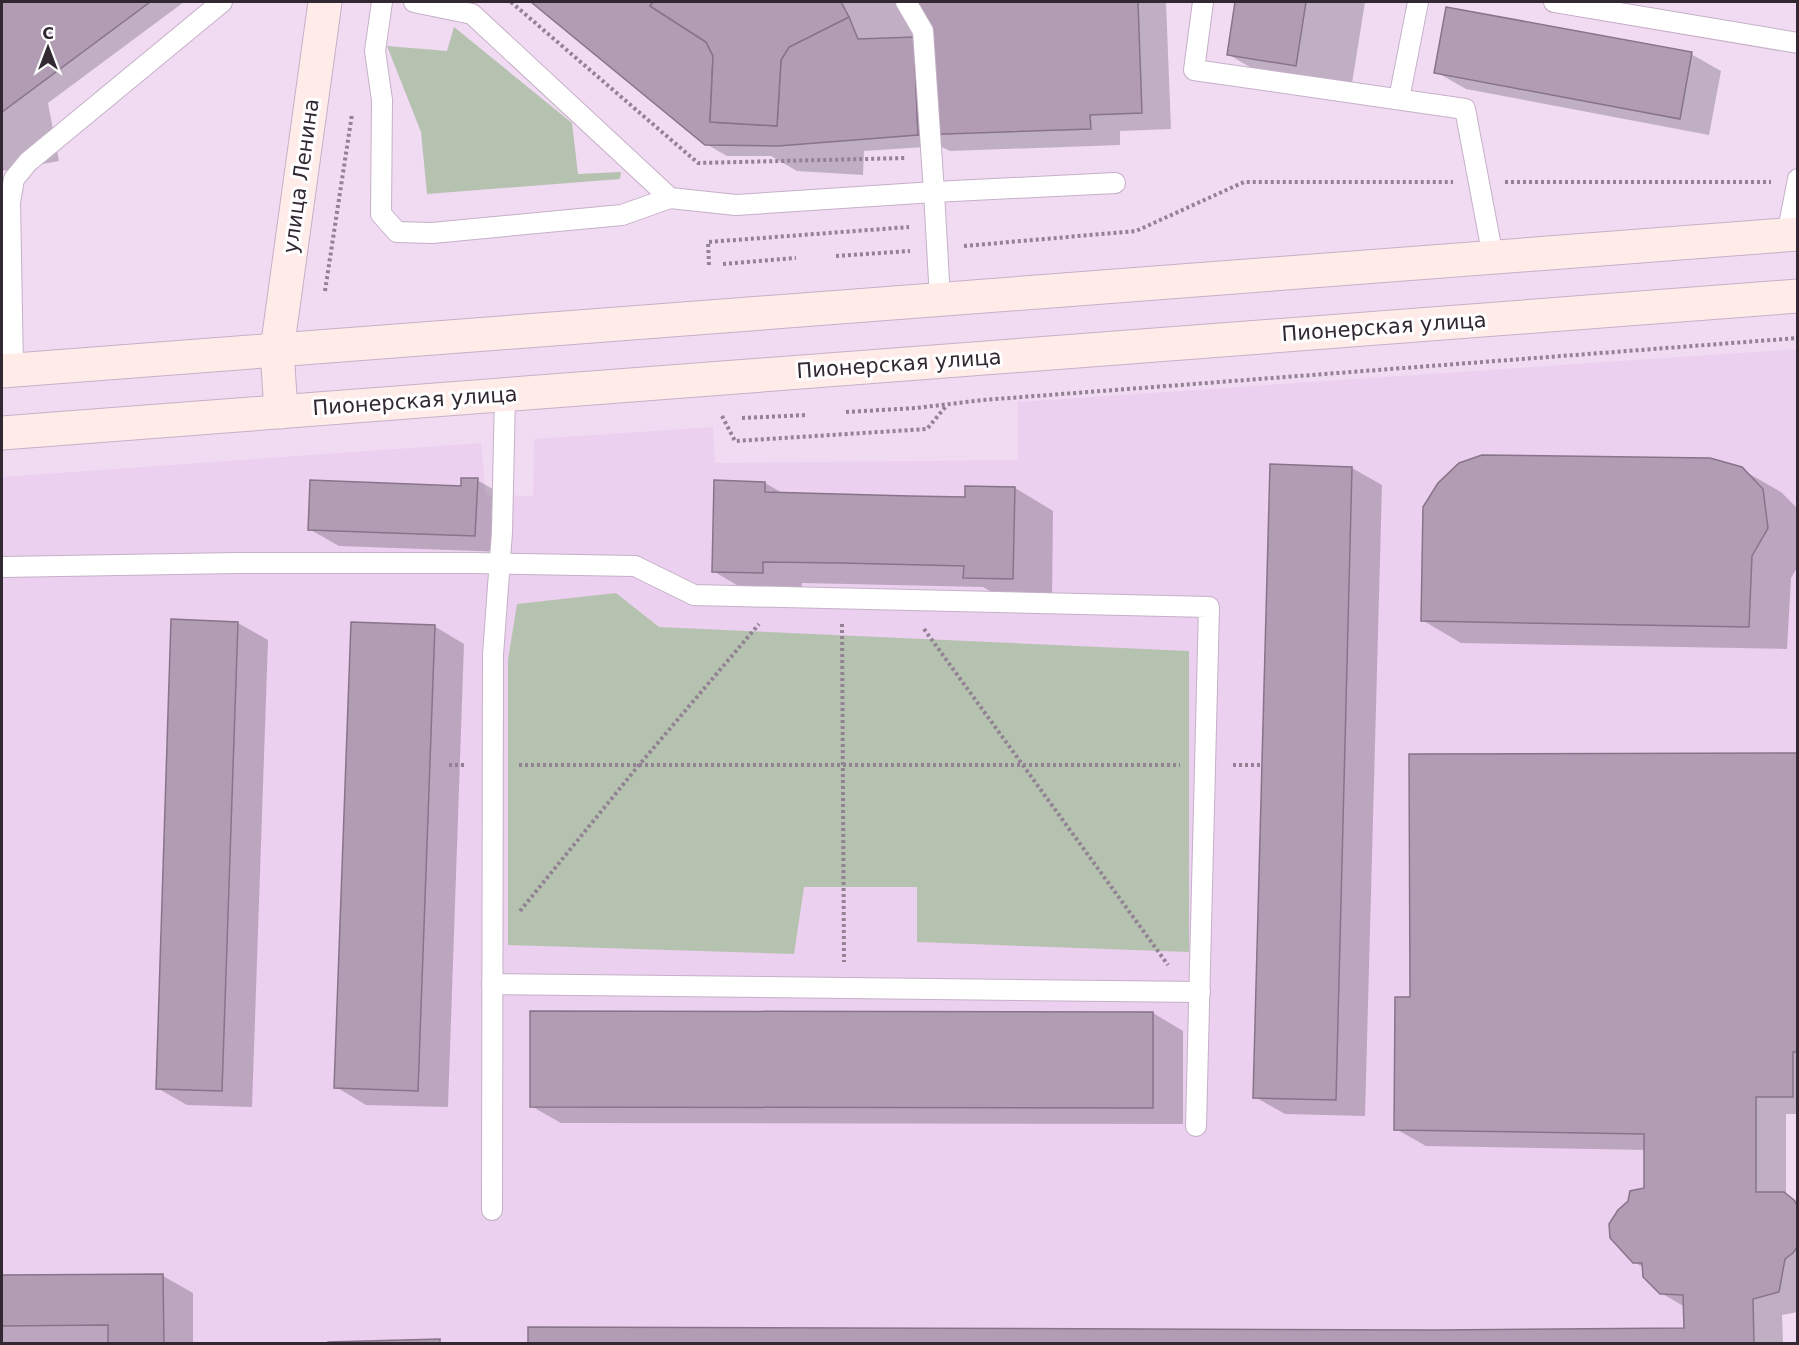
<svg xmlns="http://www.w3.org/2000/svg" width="1799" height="1345" font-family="'DejaVu Sans',sans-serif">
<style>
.built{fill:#ecd0ef}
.green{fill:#b6c2b0}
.shadow{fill:#0003}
.building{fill:#b19cb3;stroke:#88748a;stroke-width:1.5}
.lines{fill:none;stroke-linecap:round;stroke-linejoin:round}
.service-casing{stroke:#c5b0c8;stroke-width:22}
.secondary-casing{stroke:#c5b0c8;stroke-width:35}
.path{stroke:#928294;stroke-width:4;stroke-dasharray:3 3;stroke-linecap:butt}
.service{stroke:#fff;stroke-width:20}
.secondary{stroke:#ffece9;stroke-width:33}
.labels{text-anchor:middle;stroke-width:6;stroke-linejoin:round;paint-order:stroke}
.street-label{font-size:21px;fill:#312832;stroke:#fff}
</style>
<rect width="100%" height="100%" fill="#f1dbf3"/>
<polygon class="built" points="1797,349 1798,738 1795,738 1798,741 1798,1052 1793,1052 1793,1097 1756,1098 1756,1191 1784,1192 1794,1200 1797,1207 1793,1253 1785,1260 1779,1292 1753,1299 1754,1343 2,1344 2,477 481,443 486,495 533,496 534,439 713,427 715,463 1018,460 1018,402"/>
<g class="green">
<polygon points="454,27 572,123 578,174 621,172 620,179 427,194 421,132 387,46 447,51"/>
<polygon points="616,593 659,627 1189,651 1189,952 917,942 917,887 804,887 794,954 508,945 508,660 517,604"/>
</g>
<g class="shadow">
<polygon points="2,2 184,2 48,103 59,161 2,171"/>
<polygon points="533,2 893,2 904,8 915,2 1166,2 1171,129 1120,131 1120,145 950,151 940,146 864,151 863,175 797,171 771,156 727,156 706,144"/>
<polygon points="1237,2 1365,2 1350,96 1283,86 1229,55"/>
<polygon points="1691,54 1721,71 1709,135 1466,89 1436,72"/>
<polygon points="1352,468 1382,485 1365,1116 1285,1114 1255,1097"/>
<polygon points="1741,469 1781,492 1798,509 1798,566 1791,578 1787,649 1461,643 1422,620"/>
<polygon points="477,480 507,497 505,552 339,546 309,529 462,487"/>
<polygon points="765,483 784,494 967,498 1015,488 1053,511 1052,600 1004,599 983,587 802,583 801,595 752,594 713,571"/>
<polygon points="238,623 268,640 252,1107 187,1105 157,1088"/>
<polygon points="434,626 464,644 448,1107 366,1105 336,1087"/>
<polygon points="1798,755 1798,1114 1786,1114 1786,1195 1798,1202 1798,1312 1782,1315 1783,1344 530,1344 1685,1330 1685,1307 1661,1293 1644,1268 1634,1262 1646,1189 1646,1150 1426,1146 1396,1129 1411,998"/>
<polygon points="1153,1013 1183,1031 1183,1124 561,1123 531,1106"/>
<polygon points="163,1276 193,1293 193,1344 2,1343 2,1277"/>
</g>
<g class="building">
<polygon points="2,2 150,2 2,112"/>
<polygon points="531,2 653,2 650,6 706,42 713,56 710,122 777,126 781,60 789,47 849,17 858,39 914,37 918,135 778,146 705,145"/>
<polygon points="653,2 841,2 849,17 789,47 781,60 777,126 710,122 713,56 706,42 650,6"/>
<polygon points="913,2 1138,2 1142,113 1090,115 1091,129 918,135"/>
<polygon points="1235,2 1306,2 1296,66 1227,55"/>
<polygon points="1446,7 1692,52 1680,119 1434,73"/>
<polygon points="1482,455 1710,458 1742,467 1763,489 1768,528 1752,556 1749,627 1421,621 1423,507 1438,483 1459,463"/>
<polygon points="1270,464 1352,467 1336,1100 1253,1098"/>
<polygon points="461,478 478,478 475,536 308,530 310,480 461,486"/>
<polygon points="714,480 765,482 765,492 910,496 965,497 965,486 1015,487 1013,579 963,578 964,566 841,563 763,562 763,573 712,572"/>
<polygon points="171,619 238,622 222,1091 156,1089"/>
<polygon points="351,622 435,625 418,1091 334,1088"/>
<polygon points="1798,753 1798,1052 1793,1052 1793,1097 1756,1097 1756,1192 1784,1192 1794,1200 1798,1207 1798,1246 1793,1253 1785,1259 1779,1292 1753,1299 1754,1344 528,1344 528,1327 1435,1330 1684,1328 1683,1295 1660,1294 1643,1277 1642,1263 1633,1263 1610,1238 1609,1224 1618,1210 1628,1201 1630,1191 1644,1188 1644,1134 1394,1130 1395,997 1410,997 1409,754"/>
<polygon points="530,1011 1153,1012 1153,1108 530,1107"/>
<polygon points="163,1274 164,1344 108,1344 108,1325 2,1326 2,1275"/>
<polygon points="440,1339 440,1344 328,1344 328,1342"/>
</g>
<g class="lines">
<defs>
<g id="service">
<polyline points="382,2 375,51 382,100 381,214 397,232 432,233 622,215 670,198"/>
<polyline points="414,2 472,14 670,198 736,205 934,192 923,31 906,2"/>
<polyline points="1203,2 1194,70 1465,109 1493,257"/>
<polyline points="1554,2 1798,43"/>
<polyline points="1399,99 1418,2"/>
<polyline points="1787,235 1798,179"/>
<polyline points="940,299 934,192 1115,183"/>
<polyline points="13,370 10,202 14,179 28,162 222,2"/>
<polyline points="2,567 236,563 474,563 635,566 694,595 1209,607 1196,1126"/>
<polyline points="492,984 1200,992"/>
<polyline points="492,1210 493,655 502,532 505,394"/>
</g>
<g id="secondary">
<polyline points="2,371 1798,234"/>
<polyline points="281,412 277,350 325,2"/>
<polyline points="2,433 1798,296"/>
</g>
</defs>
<use href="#service" class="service-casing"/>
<use href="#secondary" class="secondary-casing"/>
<g class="path">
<polyline points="511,2 698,163 906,158"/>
<polyline points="1505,182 1771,182"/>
<polyline points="964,246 1136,231 1244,182 1453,182"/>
<polyline points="836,256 910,251"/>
<polyline points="723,264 796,258"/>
<polyline points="709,265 708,242 909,227"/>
<polyline points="325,291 352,114"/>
<polyline points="846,412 916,408 983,400 1798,338"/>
<polyline points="722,416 735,441 927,429 947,405"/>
<polyline points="742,418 807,415"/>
<polyline points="842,624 844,962"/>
<polyline points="924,629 1168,965"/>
<polyline points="449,765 466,765"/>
<polyline points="519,765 1180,765"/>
<polyline points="1233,765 1262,765"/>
<polyline points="520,911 639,765 759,624"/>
</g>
<use href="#service" class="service"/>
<use href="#secondary" class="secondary"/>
</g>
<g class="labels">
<g class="street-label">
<text transform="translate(301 176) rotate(-82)" y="7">улица Ленина</text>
<text transform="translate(1384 327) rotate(-4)" y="7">Пионерская улица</text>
<text transform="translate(899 364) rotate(-4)" y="7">Пионерская улица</text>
<text transform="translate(415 401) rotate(-4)" y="7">Пионерская улица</text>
</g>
</g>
<rect width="1799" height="1345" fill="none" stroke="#312832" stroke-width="6"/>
<g transform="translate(48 48)" stroke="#ffffff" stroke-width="4.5" paint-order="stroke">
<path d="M0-4.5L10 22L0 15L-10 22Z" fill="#312832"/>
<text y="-9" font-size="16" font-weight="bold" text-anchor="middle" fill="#312832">С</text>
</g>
</svg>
